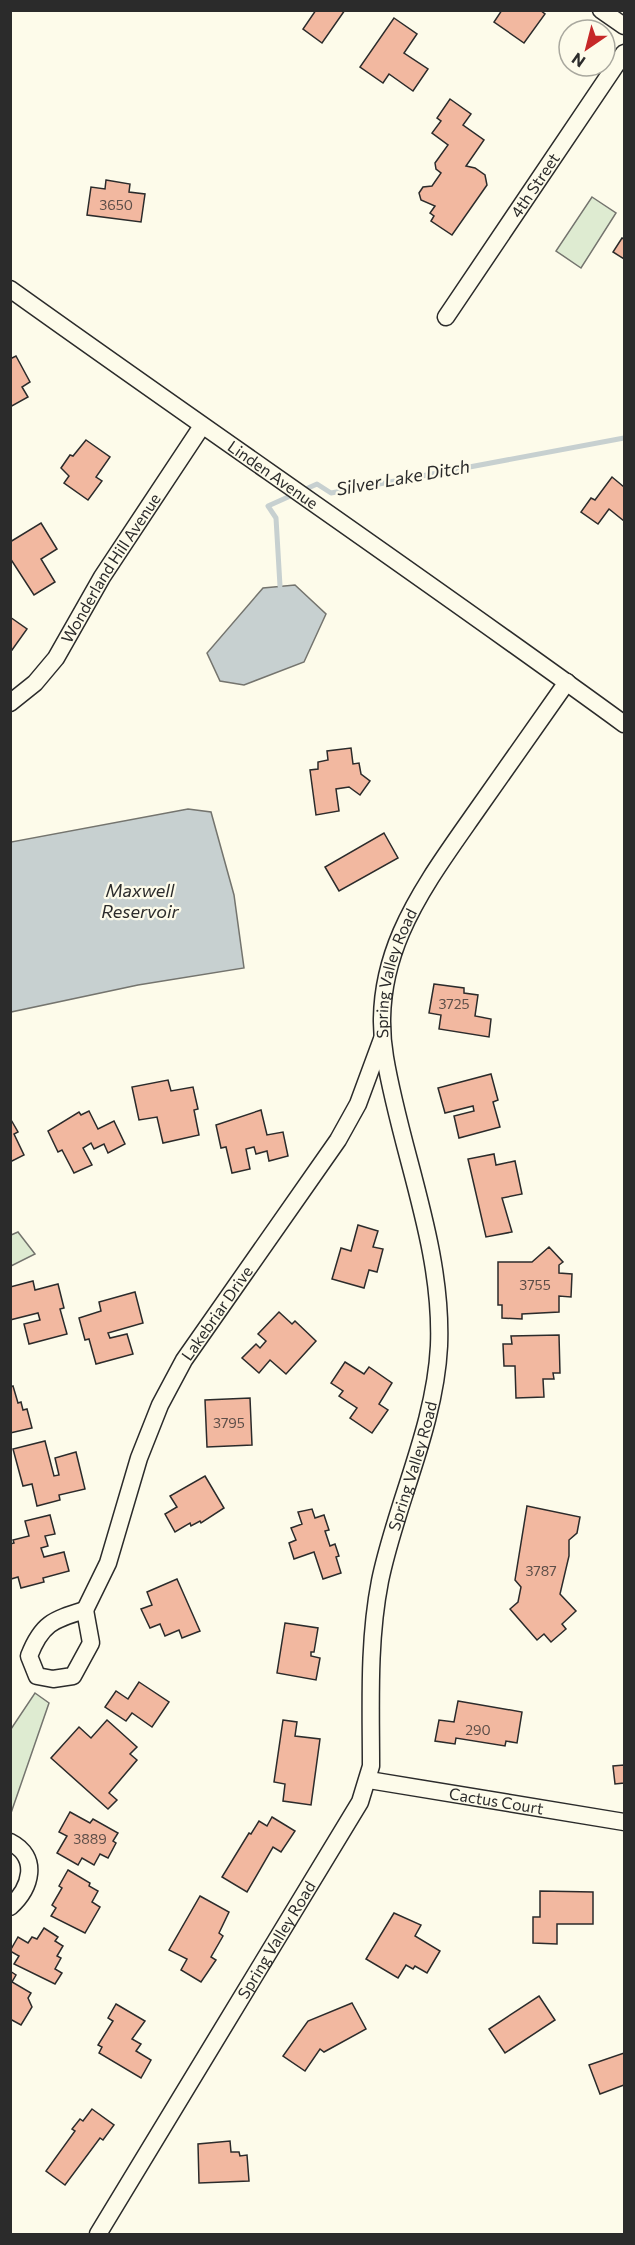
<svg xmlns="http://www.w3.org/2000/svg" width="635" height="2245" font-family="Commissioner,sans-serif">
<style>
.green{fill:#deebd1;stroke:#74746e;stroke-width:1.5}
.water{fill:#c7d0d0;stroke:#74746e;stroke-width:1.5}
.lines{fill:none;stroke-linecap:round;stroke-linejoin:round}
.stream{stroke:#c7d0d0;stroke-width:5}
.building{fill:#f2b8a0;stroke:#2b2b2b;stroke-width:1.5}
.street-casing{stroke:#2b2b2b;stroke-width:19}
.street{stroke:#fdfbea;stroke-width:16}
.labels{text-anchor:middle;stroke-width:4.5;stroke-linejoin:round;paint-order:stroke}
.number-label{font-size:14px;fill:#5d4e48}
.street-label{font-size:16px;fill:#2b2b2b;stroke:#fdfbea}
.water-label{font-size:18px;font-style:italic;fill:#2b2b2b;stroke:#fdfbea}
</style>
<rect width="100%" height="100%" fill="#fdfbea"/>
<g class="green">
<polygon points="592,197 616,213 581,268 556,251"/>
<polygon points="18,1232 35,1254 11,1266 11,1235"/>
<polygon points="35,1693 49,1703 11,1813 11,1729"/>
</g>
<g class="water">
<polygon points="295,585 326,614 304,662 244,685 220,681 207,653 263,588"/>
<polygon points="188,809 211,812 234,895 244,968 138,985 11,1012 11,842"/>
</g>
<g class="lines">
<polyline class="stream" points="280,586 276,518 268,506 317,484 331,493 624,438"/>
</g>
<g class="building">
<polygon points="316,10 345,10 322,43 303,29"/>
<polygon points="502,10 540,10 545,14 524,43 494,22"/>
<polygon points="394,18 417,34 404,53 428,69 413,91 389,74 383,83 360,67"/>
<polygon points="450,99 471,114 463,125 484,140 466,166 475,168 485,175 487,185 452,235 431,221 434,216 430,213 435,206 421,200 419,193 423,187 432,186 441,173 436,169 435,163 448,145 432,133 441,121 437,118"/>
<polygon points="106,180 130,184 129,192 145,194 141,222 87,215 91,187 105,189"/>
<polygon points="622,238 624,239 624,259 613,252"/>
<polygon points="16,356 30,382 22,387 28,397 10,407 10,359"/>
<polygon points="86,440 110,457 96,477 102,481 88,500 64,483 69,476 61,468 70,455 73,456"/>
<polygon points="612,477 624,487 624,521 609,509 598,524 581,512 591,498 595,500"/>
<polygon points="41,523 57,549 41,559 55,582 34,595 10,558 10,542"/>
<polygon points="10,617 27,629 12,650 10,649"/>
<polygon points="351,748 353,764 359,763 361,774 370,781 360,795 349,787 336,789 339,811 316,815 310,770 318,769 318,762 328,760 327,751"/>
<polygon points="384,833 398,858 339,891 325,867"/>
<polygon points="434,984 464,988 464,993 478,995 475,1016 491,1019 489,1037 439,1029 441,1015 429,1013"/>
<polygon points="491,1074 498,1100 493,1102 500,1127 459,1138 454,1116 474,1111 473,1106 445,1113 438,1088"/>
<polygon points="168,1080 171,1091 193,1087 198,1109 194,1110 199,1135 163,1143 157,1117 139,1120 132,1087"/>
<polygon points="261,1110 267,1135 283,1132 288,1156 269,1161 267,1151 256,1154 254,1147 246,1149 250,1169 232,1173 226,1147 221,1148 216,1125"/>
<polygon points="89,1111 98,1129 114,1121 125,1144 108,1153 104,1144 94,1149 91,1143 83,1148 92,1165 74,1173 62,1150 58,1152 48,1131 79,1112 81,1115"/>
<polygon points="10,1118 18,1132 14,1134 24,1155 10,1162"/>
<polygon points="494,1154 496,1165 515,1161 522,1194 502,1198 512,1232 486,1237 468,1159"/>
<polygon points="358,1225 378,1231 373,1247 383,1249 377,1272 369,1270 364,1288 332,1279 341,1248 351,1251"/>
<polygon points="549,1247 563,1262 559,1265 559,1273 572,1274 571,1297 559,1296 559,1312 522,1314 522,1319 502,1318 502,1305 498,1305 498,1262 532,1262"/>
<polygon points="33,1281 35,1290 58,1284 64,1308 60,1309 67,1334 29,1344 24,1324 40,1320 38,1313 10,1320 10,1287"/>
<polygon points="135,1292 143,1323 108,1333 110,1338 127,1334 133,1354 96,1364 89,1339 85,1340 79,1318 101,1311 99,1302"/>
<polygon points="279,1312 292,1324 295,1321 316,1341 286,1374 270,1360 259,1373 242,1358 256,1344 260,1348 266,1341 258,1334"/>
<polygon points="559,1335 560,1373 553,1373 554,1379 543,1379 544,1397 516,1398 515,1366 504,1366 503,1344 512,1344 511,1336"/>
<polygon points="345,1362 364,1374 369,1367 392,1383 379,1404 388,1410 372,1433 350,1418 357,1408 339,1396 343,1391 331,1383"/>
<polygon points="13,1386 18,1403 21,1402 23,1410 27,1409 32,1428 10,1433 10,1387"/>
<polygon points="250,1398 252,1445 207,1447 205,1400"/>
<polygon points="45,1441 54,1476 59,1475 55,1458 76,1452 85,1489 59,1495 60,1500 37,1506 32,1484 23,1486 13,1449"/>
<polygon points="205,1476 224,1508 201,1523 200,1521 191,1526 190,1523 175,1532 165,1514 177,1507 170,1496"/>
<polygon points="527,1506 580,1517 577,1533 569,1540 569,1556 560,1594 576,1611 562,1624 566,1629 551,1642 544,1634 537,1640 510,1609 518,1602 521,1587 515,1580"/>
<polygon points="312,1509 315,1518 324,1515 329,1530 325,1531 330,1546 335,1544 339,1556 336,1557 341,1573 323,1579 314,1552 294,1559 289,1543 296,1540 291,1528 302,1524 298,1512"/>
<polygon points="50,1515 55,1534 45,1536 48,1546 41,1548 44,1557 64,1552 69,1571 43,1578 44,1582 21,1588 18,1577 11,1579 10,1577 10,1544 14,1543 13,1540 29,1536 25,1521"/>
<polygon points="177,1579 200,1631 182,1638 179,1630 165,1636 160,1624 150,1628 141,1609 152,1605 147,1592"/>
<polygon points="285,1623 318,1628 314,1652 311,1652 311,1656 320,1658 316,1680 277,1673"/>
<polygon points="139,1682 169,1702 152,1727 132,1713 126,1721 105,1707 116,1691 128,1699"/>
<polygon points="458,1701 522,1712 517,1743 506,1741 505,1746 456,1738 455,1744 435,1741 439,1720 454,1722"/>
<polygon points="107,1720 137,1747 130,1754 137,1760 109,1793 117,1800 108,1809 51,1758 79,1727 91,1738"/>
<polygon points="283,1720 297,1722 295,1736 320,1739 311,1805 283,1801 285,1784 274,1782"/>
<polygon points="624,1765 624,1783 615,1784 613,1766"/>
<polygon points="70,1812 90,1823 93,1819 118,1833 113,1841 116,1843 108,1858 100,1854 94,1865 82,1858 78,1865 57,1853 67,1836 59,1832"/>
<polygon points="272,1817 295,1831 281,1852 273,1847 247,1892 222,1877 249,1833 251,1834 259,1821 267,1826"/>
<polygon points="68,1870 90,1883 89,1886 98,1891 92,1902 100,1907 85,1933 51,1916 56,1908 52,1905 62,1888 59,1886"/>
<polygon points="540,1891 593,1892 593,1924 557,1924 557,1944 533,1943 533,1917 540,1917"/>
<polygon points="200,1896 229,1912 219,1933 223,1936 211,1957 216,1960 201,1982 181,1970 187,1959 169,1950"/>
<polygon points="394,1913 421,1925 415,1936 440,1951 427,1973 415,1966 413,1969 406,1965 398,1978 366,1959"/>
<polygon points="44,1928 58,1937 55,1941 63,1946 57,1956 61,1958 55,1969 62,1973 55,1984 14,1964 19,1956 10,1951 18,1937 28,1943 32,1937 37,1939"/>
<polygon points="10,1971 16,1975 12,1982 31,1993 28,1998 32,2007 21,2025 10,2019"/>
<polygon points="539,1996 555,2020 505,2053 489,2029"/>
<polygon points="352,2003 366,2029 324,2052 320,2049 305,2071 283,2056 308,2021"/>
<polygon points="116,2004 145,2021 132,2039 141,2044 136,2051 151,2060 141,2078 99,2053 102,2047 98,2045 113,2021 108,2018"/>
<polygon points="624,2053 624,2085 600,2094 589,2065"/>
<polygon points="92,2109 114,2125 103,2140 100,2138 65,2185 46,2171 75,2131 72,2129 80,2119 83,2121"/>
<polygon points="230,2141 231,2152 239,2152 240,2156 247,2155 249,2181 199,2183 198,2144"/>
</g>
<g class="lines">
<defs>
<g id="street">
<polyline points="601,10 624,26"/>
<path id="s1" d="M10,289c204,146 411,287 614,435"/>
<path id="s2" d="M446,317l178,-264"/>
<path id="s3" d="M10,703l25,-20 21,-25 46,-81 100,-151"/>
<path id="s4" d="M85,1610l23,-47 31,-105 21,-53 24,-45 154,-220 20,-36 24,-65"/>
<path d="M85,1610l6,33 -18,33 -20,3 -16,-3 -8,-20c13,-33 24,-36 56,-46z"/>
<path id="s5" d="M369,1780l255,42"/>
<path d="M10,1842c30,15 21,46 0,65"/>
<path id="s6" d="M98,2234l262,-432 11,-36c0,-61 -3,-124 9,-185 16,-78 55,-154 59,-235 4,-99 -38,-193 -54,-289 -17,-100 39,-171 92,-247 30,-43 60,-86 90,-128"/>
</g>
</defs>
<use href="#street" class="street-casing"/>
<use href="#street" class="street"/>
</g>
<g class="labels">
<g class="number-label">
<text x="116" y="210">3650</text>
<text x="454" y="1009">3725</text>
<text x="535" y="1290">3755</text>
<text x="229" y="1428">3795</text>
<text x="541" y="1576">3787</text>
<text x="478" y="1735">290</text>
<text x="90" y="1844">3889</text>
</g>
<g class="street-label">
<text dy="6" stroke="none"><textPath href="#s2" startOffset="159">4th Street</textPath></text>
<text dy="6" stroke="none"><textPath href="#s1" startOffset="322">Linden Avenue</textPath></text>
<text dy="6" stroke="none"><textPath href="#s3" startOffset="170">Wonderland Hill Avenue</textPath></text>
<text dy="6" stroke="none"><textPath href="#s6" startOffset="1352">Spring Valley Road</textPath></text>
<text dy="6" stroke="none"><textPath href="#s4" startOffset="327">Lakebriar Drive</textPath></text>
<text dy="6" stroke="none"><textPath href="#s6" startOffset="848">Spring Valley Road</textPath></text>
<text dy="6" stroke="none"><textPath href="#s5" startOffset="129">Cactus Court</textPath></text>
<text dy="6" stroke="none"><textPath href="#s6" startOffset="344">Spring Valley Road</textPath></text>
</g>
<g class="water-label">
<text transform="translate(403 478) rotate(-10)" y="6">Silver Lake Ditch</text>
<text x="140" y="897">Maxwell<tspan x="140" dy="21">Reservoir</tspan></text>
</g>
</g>
<rect width="635" height="2245" fill="none" stroke="#2b2b2b" stroke-width="24"/>
<g transform="translate(587 48) rotate(215)"><circle r="28" fill="#fdfbea" stroke="#a9a89e" stroke-width="1.5"/>
<path d="M0-4.5L10 22L0 15L-10 22Z" fill="#c62828"/>
<text y="-9" font-size="16" font-weight="bold" text-anchor="middle" fill="#2b2b2b">N</text>
</g>
</svg>
